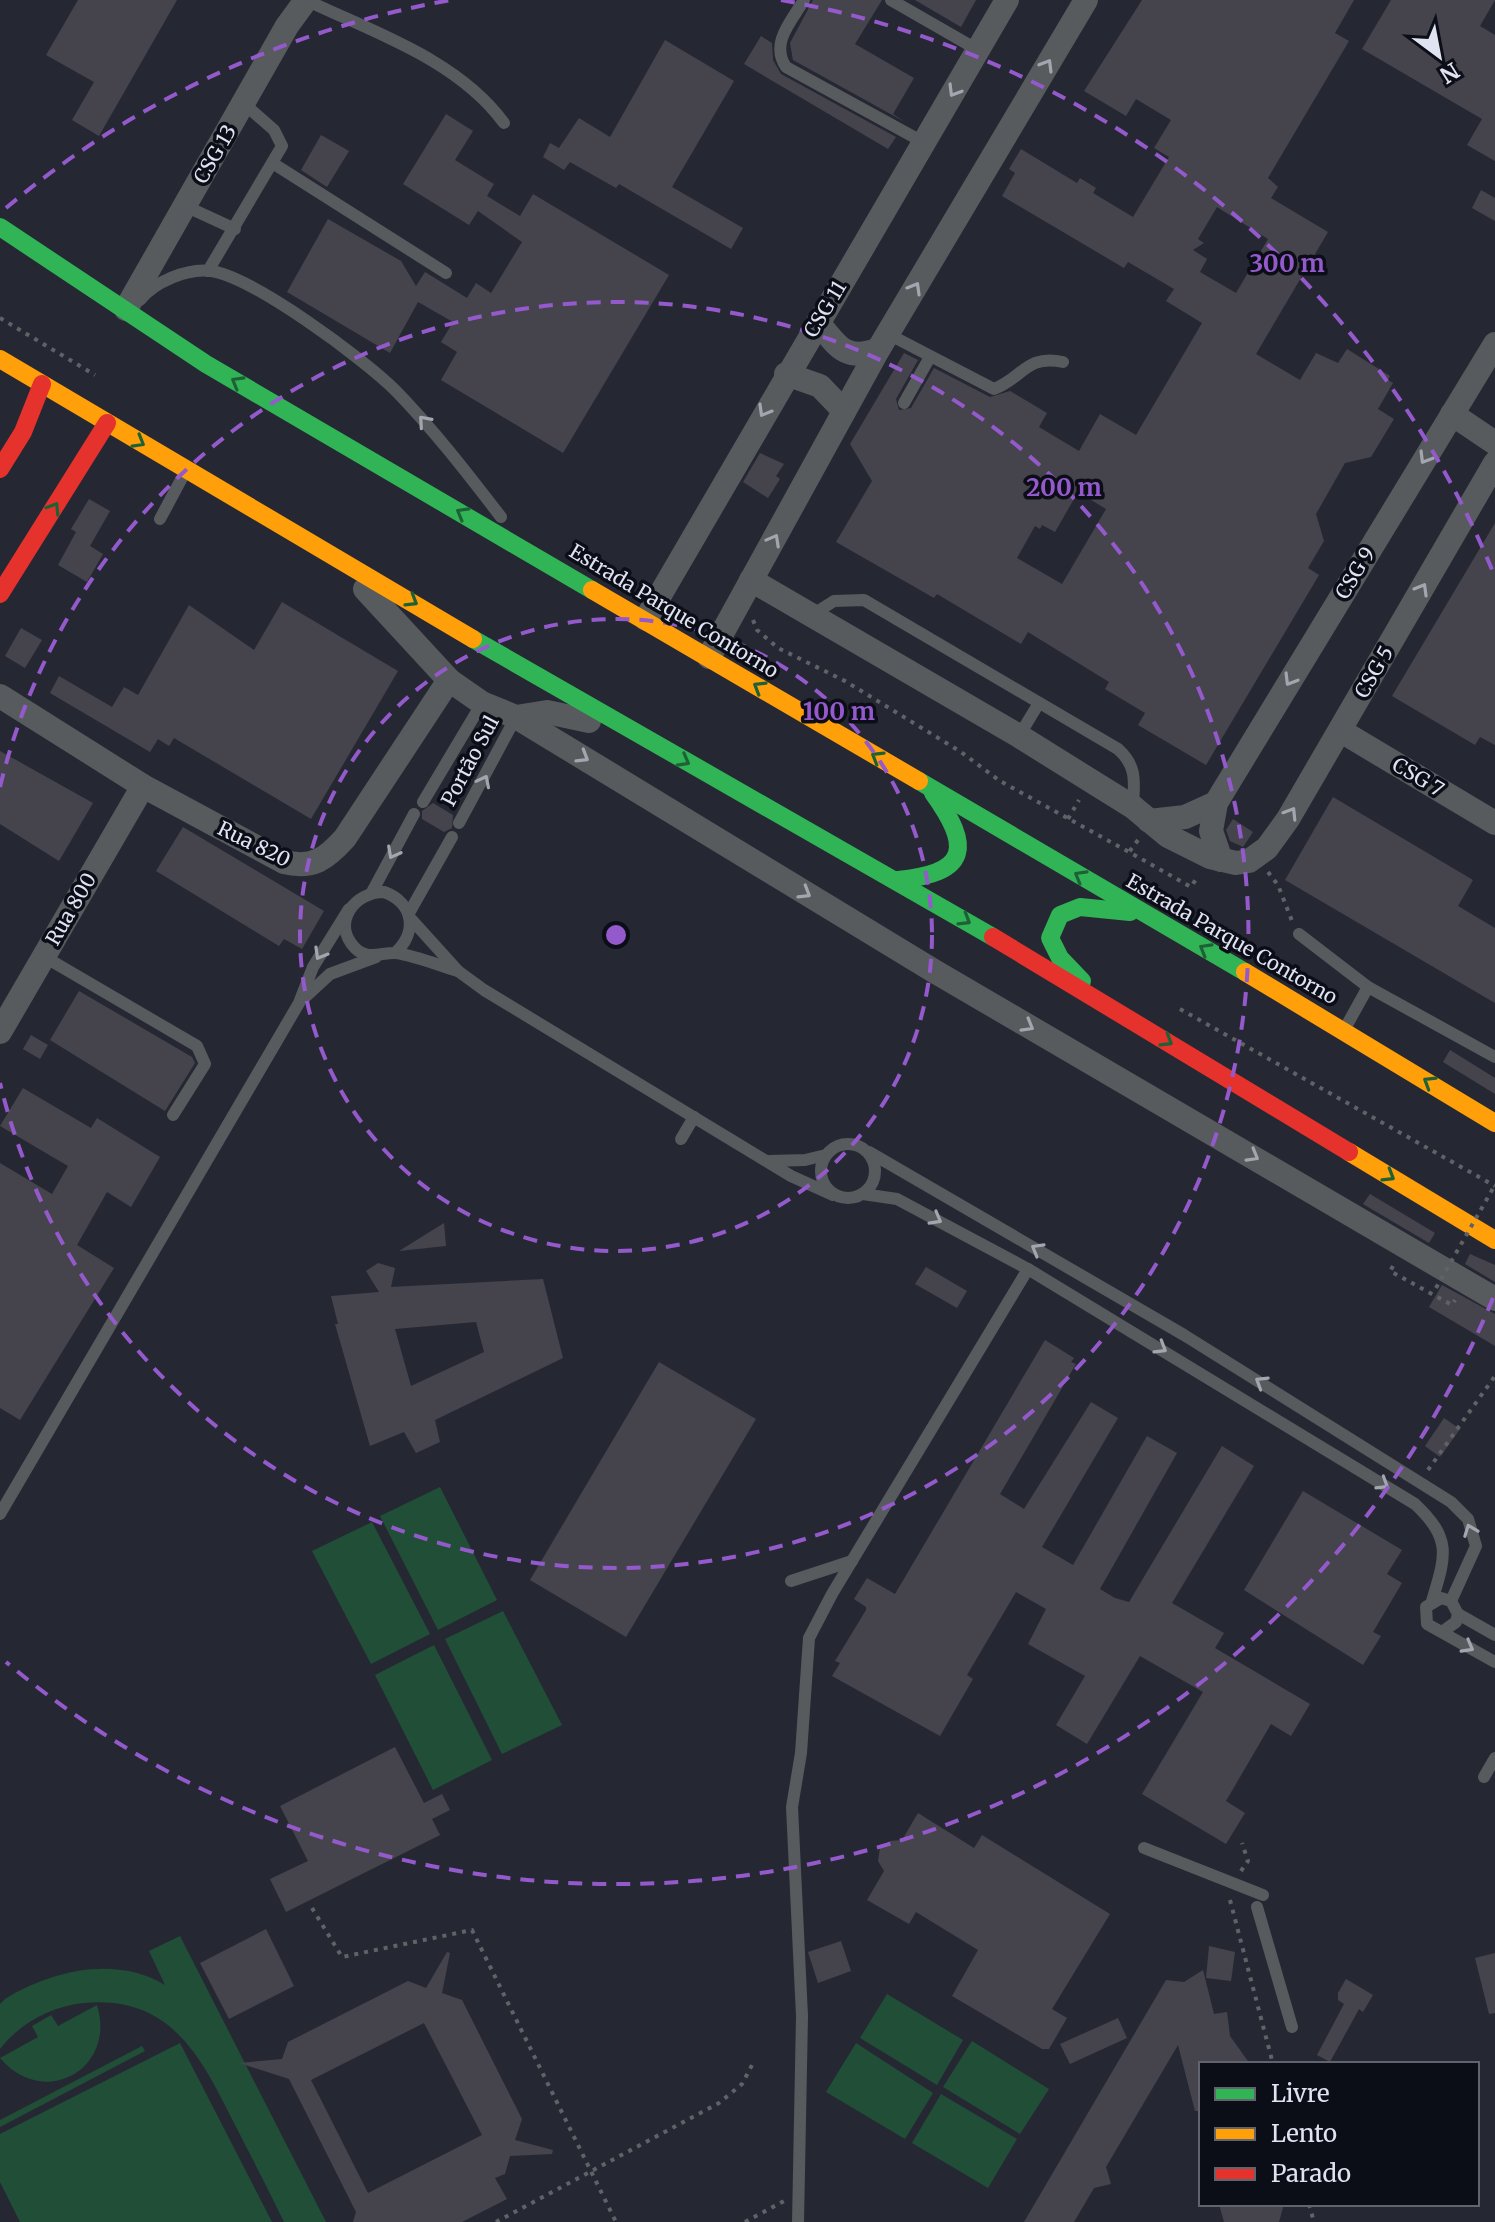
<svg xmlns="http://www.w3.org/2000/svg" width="1495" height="2222" font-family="Merriweather,serif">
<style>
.green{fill:#204e36}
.building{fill:#45444d;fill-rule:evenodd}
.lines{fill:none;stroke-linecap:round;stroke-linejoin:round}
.path{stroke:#606366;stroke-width:4;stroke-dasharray:4 6;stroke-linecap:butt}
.lane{stroke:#575b5e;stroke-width:12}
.street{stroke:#575b5e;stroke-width:24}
.fast{stroke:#30b455;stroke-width:18}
.slow{stroke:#ff9f0a;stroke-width:18}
.jam{stroke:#e5322d;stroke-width:18}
.path-bridge{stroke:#606366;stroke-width:4;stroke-dasharray:4 6;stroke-linecap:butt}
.oneway{stroke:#a2a6af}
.oneway2{stroke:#1e6136}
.ring{fill:none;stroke:#945acc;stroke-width:4;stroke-dasharray:14 10}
.labels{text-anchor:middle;stroke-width:7;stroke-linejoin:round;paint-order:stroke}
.street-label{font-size:20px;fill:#e0e3f2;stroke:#0c0e17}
.centre{fill:#945acc;stroke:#0c0e17;stroke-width:4}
.ring-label{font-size:24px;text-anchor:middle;font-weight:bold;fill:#945acc;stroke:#0c0e17;stroke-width:7;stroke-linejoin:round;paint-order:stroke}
</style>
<rect width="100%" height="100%" fill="#252833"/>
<g class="green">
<polygon points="440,1487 497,1600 438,1630 380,1516"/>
<polygon points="372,1522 430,1634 371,1664 312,1551"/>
<polygon points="503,1611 562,1725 502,1754 445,1639"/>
<polygon points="434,1645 492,1760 433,1790 375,1675"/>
<path d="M180,1936l146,286h-42c-16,-33 -33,-66 -50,-99 -33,-66 -63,-128 -150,-120 -32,3 -64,20 -84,46v-45l5,-5c46,-28 110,-44 160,-14l-16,-34z"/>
<polygon points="887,1994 963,2040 937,2085 860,2038"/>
<path d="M97,2005c20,64 -53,105 -97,53l38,-21 -6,-11 19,-11 7,11z"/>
<polygon points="972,2041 1049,2089 1020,2134 943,2087"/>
<polygon points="180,2043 272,2222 20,2222 0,2182 0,2134"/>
<polygon points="856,2043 933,2093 905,2139 826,2092"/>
<polygon points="142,2046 145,2051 0,2127 0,2120"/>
<polygon points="941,2094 1017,2139 988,2188 912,2143"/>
</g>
<g class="building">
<polygon points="78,0 177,0 99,136 72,120 94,82 46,55"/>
<polygon points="813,0 882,0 855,44 914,78 893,114 905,122 793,60 790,43"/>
<polygon points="915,0 976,0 961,27"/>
<path d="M1142,0h212l-19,33 14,8 -81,137 10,9 -7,11 57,34 -72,122 44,26 16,-27 22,10 9,-14 43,27 -2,4 5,3 -15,26 16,10 -23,38 -26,6 -29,51 8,27 -16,27 11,7 -113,190 -68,-40 7,-12 -40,-24 4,-7 -81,-50 -7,12 -84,-50 -3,4 -98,-56 36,-61 -22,-37 54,-91 14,7 -22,39 3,11 12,-2 23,-40 56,29 20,-6 37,22 -8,14 40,24 21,-37 36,21 66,-112 -36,-22 8,-12 -46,-27 -4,6 -122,-72 13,-23 -6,-4 12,-20 56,34 3,-5 16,10 -3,5 40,24 36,-60 -15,-9 17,-28 -35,-21 -10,17 -42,-25zM1217,207l51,32 -32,54 -36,-21 7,-13 -14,-9 11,-7 -6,-4zM1078,492l28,17 -44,75 -45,-26 18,-32 5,3 2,-4 13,7z"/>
<polygon points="1391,0 1495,0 1480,26 1495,35 1495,161 1467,145 1482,119 1362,49"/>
<polygon points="761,36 772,43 773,60 781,74 896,137 888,149 744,64"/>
<polygon points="665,40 734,81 672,187 743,228 731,249 619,184 616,188 570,162 564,170 543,157 550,143 559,148 579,118 610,137"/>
<polygon points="446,114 473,131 455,160 494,184 487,196 520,216 533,194 669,275 563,453 441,380 457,352 441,342 453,322 418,302 390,353 287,292 328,219 401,261 416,286 425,272 467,298 476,283 491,293 522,242 478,211 469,225 403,184"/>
<polygon points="321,135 349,151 327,187 301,170"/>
<polygon points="1481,190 1495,198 1495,221 1472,208"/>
<polygon points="760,453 784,464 776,476 780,479 768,498 743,482"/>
<polygon points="89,499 110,511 90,546 103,554 87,582 58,565 76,532 71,529"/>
<polygon points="1495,523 1495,745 1480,737 1475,745 1392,696"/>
<polygon points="282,602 398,671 311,819 174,738 169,746 158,739 150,752 50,693 59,676 112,707 124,687 138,695 189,605 254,650"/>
<polygon points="21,628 42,640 25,668 5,656"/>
<polygon points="0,751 93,803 59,861 0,824"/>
<polygon points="1333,797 1473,880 1458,906 1495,928 1495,1003 1285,880"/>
<polygon points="433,803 453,815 452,828 444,832 422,819 422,811"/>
<polygon points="1233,819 1253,832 1243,847 1230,841 1226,830"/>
<polygon points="183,827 324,911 302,949 284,939 279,946 156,871"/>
<polygon points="79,991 192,1057 195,1063 165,1111 50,1040"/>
<polygon points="31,1035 48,1045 40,1059 23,1049"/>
<polygon points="1450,1050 1495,1078 1495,1094 1443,1062"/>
<polygon points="23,1088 91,1128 97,1118 160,1157 131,1207 107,1192 77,1245 114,1268 20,1420 0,1408 0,1163 52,1194 68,1166 0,1126"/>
<polygon points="1370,1194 1435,1233 1429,1243 1363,1204"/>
<polygon points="444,1223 446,1246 399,1251"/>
<polygon points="1470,1254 1495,1265 1495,1282 1465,1264"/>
<path d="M378,1263l17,5 -4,19 152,-8 20,79 -128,62 5,22 -24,11 -12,-21 -34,14 -35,-122h3l-7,-28 48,-4 -13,-21zM476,1322l8,30 -73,34 -16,-57z"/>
<polygon points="926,1267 967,1291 957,1308 915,1284"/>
<polygon points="1442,1285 1495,1314 1495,1346 1429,1307"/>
<polygon points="1045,1340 1074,1358 1071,1362 1076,1364 1000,1494 1024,1509 1091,1402 1118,1418 1042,1547 1073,1565 1147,1436 1177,1453 1100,1589 1115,1598 1129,1602 1222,1446 1254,1466 1172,1603 1224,1633 1215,1648 1310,1704 1291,1736 1271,1724 1226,1801 1245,1813 1226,1844 1142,1794 1203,1692 1140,1656 1087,1744 1056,1725 1085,1676 1028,1644 1046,1609 1016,1592 967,1675 973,1679 940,1736 832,1676 840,1663 835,1661 866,1610 866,1607 854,1599 867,1578 895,1594"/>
<polygon points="659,1362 756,1419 626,1637 530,1580"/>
<polygon points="1444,1418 1460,1429 1440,1457 1425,1446"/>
<polygon points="1303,1491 1402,1550 1387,1574 1402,1583 1373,1632 1381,1636 1363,1665 1244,1590"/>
<polygon points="395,1747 424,1803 442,1794 450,1810 432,1819 440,1835 286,1912 270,1879 308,1861 280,1806"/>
<polygon points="918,1813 974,1848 982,1835 1110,1914 1052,2009 1067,2018 1049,2049 1042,2049 952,1996 978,1950 916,1912 909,1924 867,1900 884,1871 878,1861 880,1848 890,1841 902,1840"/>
<polygon points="266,1929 294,1986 229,2019 200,1963"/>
<polygon points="841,1941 851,1971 818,1983 808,1952"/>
<polygon points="1209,1946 1235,1952 1231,1981 1206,1978"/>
<path d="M447,1952l3,1 -8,40 20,7 60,119 -7,21 38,10 -1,4 -42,2 -5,18 -10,4 12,21 -45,23h-109l3,-10 -67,-133 -50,-16 43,-4 6,-17 120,-61 18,7zM424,2023l58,112 -114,58 -57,-113z"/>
<polygon points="1495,1953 1495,2013 1489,2014 1475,1958"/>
<polygon points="1203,1970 1214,2014 1227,2012 1230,2036 1250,2064 1201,2064 1201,2111 1195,2111 1178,2045 1106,2167 1111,2184 1094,2188 1074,2222 1024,2222 1166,1980 1184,1982"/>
<polygon points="1346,1979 1373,1995 1363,2012 1359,2009 1330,2062 1317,2055 1344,2004 1338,2000 1338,1993"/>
<polygon points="1118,2018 1127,2038 1070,2064 1060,2044"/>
<polygon points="1219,2204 1284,2204 1279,2222 1224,2222"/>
</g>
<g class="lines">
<g class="path">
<polyline points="0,318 95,375"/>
<polyline points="753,620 757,630 778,648 845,681 961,752 1000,781 1129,852"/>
<polyline points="1068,819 1079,800"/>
<polyline points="1138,840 1129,852 1191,887 1198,876"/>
<polyline points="1268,872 1278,885 1292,921"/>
<polyline points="1180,1009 1495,1186"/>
<polyline points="1393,1266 1390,1271 1452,1305 1455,1300"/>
<polyline points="1428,1470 1495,1376"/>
<polyline points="1241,1871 1248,1861 1242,1843"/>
<polyline points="1230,1900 1273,2064"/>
<polyline points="312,1908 342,1957 472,1930 616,2222"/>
<polyline points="1309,2204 1314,2222"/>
<polyline points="496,2222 719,2103 742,2084 752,2065"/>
<polyline points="745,2222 784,2201"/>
</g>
<g class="lane">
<path d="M306,0c69,33 152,60 198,123"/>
<path d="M804,0c-13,22 -34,43 -18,67l137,75"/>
<polyline points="891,0 978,50"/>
<polyline points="274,164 446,273"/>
<polyline points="185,206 235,229"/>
<polyline points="208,271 282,146 274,130 243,103"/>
<path d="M140,300c14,-18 47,-32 71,-29 42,6 153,88 184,119 39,40 72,83 106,127"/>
<path d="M888,334l106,55c29,-11 32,-35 69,-27"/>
<polyline points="904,403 930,357"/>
<polyline points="160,519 183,476"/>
<path d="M812,615l22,-14 30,-1 254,149c20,18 16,34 15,58"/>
<polyline points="1019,736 1039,703"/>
<polyline points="423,802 482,703"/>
<polyline points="459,823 516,717"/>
<polyline points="372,892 414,814"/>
<polyline points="409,913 452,837"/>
<polyline points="411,919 458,971 484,990 791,1176 833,1195"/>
<polyline points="1299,934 1368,987 1495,1057"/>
<path d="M395,953c23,-21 19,-50 -11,-61 -29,0 -53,30 -29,56 13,13 27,4 41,5 20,3 42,12 62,18"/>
<polyline points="43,956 197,1046 205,1064 173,1115"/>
<polyline points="304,998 330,974 376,957"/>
<polyline points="1348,1023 1368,987"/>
<polyline points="681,1139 694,1117"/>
<circle cx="848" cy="1171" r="27"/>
<polyline points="869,1152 1184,1335 1451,1502 1468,1519 1476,1546 1451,1601"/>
<polyline points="770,1161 805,1160 826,1155"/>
<path d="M863,1194l34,5 131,70 387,235c37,35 31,51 17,97"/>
<polyline points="0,1514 299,1003 313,967 349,909"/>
<polyline points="791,1581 852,1561"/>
<polyline points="1458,1614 1495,1635"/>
<polyline points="1442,1632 1456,1622 1458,1614 1451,1601 1441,1598 1426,1607 1427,1624 1495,1662"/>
<polyline points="1484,1777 1495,1758"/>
<polyline points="1144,1848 1263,1895"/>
<polyline points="1257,1907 1292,2027"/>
<polyline points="798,2222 802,2016 792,1807 801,1753 809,1638 832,1594 1028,1269"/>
</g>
<g class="street">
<polyline points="126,309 287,26 306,0"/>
<path d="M818,322c20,25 27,39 60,28"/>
<polyline points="786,374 820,386 844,411"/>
<polyline points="1452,414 1495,443"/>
<polyline points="751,580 1019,736 1133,807 1168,836 1210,857 1236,863 1249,861 1267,848 1288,819 1495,463"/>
<polyline points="365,589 449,680 482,703 516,717 547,712 589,721"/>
<polyline points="646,619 1007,0"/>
<polyline points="709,657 878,350 1086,0"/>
<path d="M0,696l143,90 141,76c29,7 42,-3 61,-24l104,-158"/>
<polyline points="516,717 934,971 1495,1299"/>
<polyline points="1341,731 1495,823"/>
<polyline points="1149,821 1185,817 1216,803"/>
<polyline points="1221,860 1211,831 1216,803 1495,344"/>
<polyline points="0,1032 143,786"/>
</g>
<g class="fast">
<polyline points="0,227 206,364 592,590"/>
<polyline points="473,639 993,937"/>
<polyline points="919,781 1245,972"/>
<path d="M898,880c71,-7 74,-33 35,-87"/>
<polyline points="1082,981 1060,958 1050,938 1060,915 1080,907 1130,912"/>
</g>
<g class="slow">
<polyline points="0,359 473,639"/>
<polyline points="592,590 919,781"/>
<polyline points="1245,972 1495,1123"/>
<polyline points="1349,1152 1495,1240"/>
</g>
<g class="jam">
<polyline points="0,469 23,432 42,384"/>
<polyline points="0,594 107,423"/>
<polyline points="993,937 1349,1152"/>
</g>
<polyline class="path-bridge" points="1436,1288 1495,1185"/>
</g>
<defs><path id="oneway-chevron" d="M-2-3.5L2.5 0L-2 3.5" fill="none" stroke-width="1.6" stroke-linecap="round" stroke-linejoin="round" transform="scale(2)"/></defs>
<g class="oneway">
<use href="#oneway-chevron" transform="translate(1047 65) rotate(-59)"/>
<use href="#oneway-chevron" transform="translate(954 91) rotate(121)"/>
<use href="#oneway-chevron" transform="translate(915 288) rotate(-60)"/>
<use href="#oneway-chevron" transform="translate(764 411) rotate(120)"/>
<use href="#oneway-chevron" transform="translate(424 421) rotate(-131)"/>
<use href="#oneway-chevron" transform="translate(1425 458) rotate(121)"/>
<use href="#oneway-chevron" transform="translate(774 540) rotate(-61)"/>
<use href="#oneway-chevron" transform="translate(1422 589) rotate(-60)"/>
<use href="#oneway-chevron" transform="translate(1290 680) rotate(121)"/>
<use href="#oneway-chevron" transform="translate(583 757) rotate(31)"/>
<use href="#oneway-chevron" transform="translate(484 781) rotate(-63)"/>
<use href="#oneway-chevron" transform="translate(1291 813) rotate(-58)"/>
<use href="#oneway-chevron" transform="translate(393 853) rotate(118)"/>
<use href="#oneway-chevron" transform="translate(805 893) rotate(31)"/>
<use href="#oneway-chevron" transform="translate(320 954) rotate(120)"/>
<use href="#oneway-chevron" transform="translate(1028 1026) rotate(30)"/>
<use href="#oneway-chevron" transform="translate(1253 1156) rotate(30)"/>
<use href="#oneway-chevron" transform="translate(936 1219) rotate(29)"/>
<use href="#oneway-chevron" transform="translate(1037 1249) rotate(-150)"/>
<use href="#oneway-chevron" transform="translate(1161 1348) rotate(31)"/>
<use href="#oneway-chevron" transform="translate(1261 1382) rotate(-148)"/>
<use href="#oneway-chevron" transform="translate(1383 1484) rotate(32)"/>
<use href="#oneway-chevron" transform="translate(1470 1530) rotate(-111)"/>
<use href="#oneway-chevron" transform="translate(1468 1647) rotate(29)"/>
</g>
<g class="oneway2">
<use href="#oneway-chevron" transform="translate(237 382) rotate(-150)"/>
<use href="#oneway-chevron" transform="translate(139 442) rotate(30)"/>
<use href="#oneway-chevron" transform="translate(54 508) rotate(-58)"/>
<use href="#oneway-chevron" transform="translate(462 513) rotate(-150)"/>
<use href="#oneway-chevron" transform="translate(412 601) rotate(31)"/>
<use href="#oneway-chevron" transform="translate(759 687) rotate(-149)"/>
<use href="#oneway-chevron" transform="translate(877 757) rotate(-149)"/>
<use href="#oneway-chevron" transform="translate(684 761) rotate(29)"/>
<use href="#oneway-chevron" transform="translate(1080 876) rotate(-150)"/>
<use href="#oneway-chevron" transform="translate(965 920) rotate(31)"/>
<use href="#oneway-chevron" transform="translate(1205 949) rotate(-150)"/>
<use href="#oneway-chevron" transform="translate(1167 1041) rotate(31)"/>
<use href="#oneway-chevron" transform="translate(1429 1082) rotate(-148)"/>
<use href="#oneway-chevron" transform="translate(1389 1176) rotate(31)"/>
</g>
<g class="ring">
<circle cx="616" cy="935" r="316"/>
<path d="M0 787A633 633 0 1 1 0 1083"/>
<path d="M1493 1298A949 949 0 0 1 6 1662M6 208A949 949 0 0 1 451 0M781 0A949 949 0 0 1 1493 572"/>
</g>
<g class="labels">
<g class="street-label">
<text transform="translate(215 154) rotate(-60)" y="7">CSG 13</text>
<text transform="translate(825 309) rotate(-59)" y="7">CSG 11</text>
<text transform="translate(1355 573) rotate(-59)" y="7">CSG 9</text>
<text transform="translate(674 611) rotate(31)" y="7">Estrada Parque Contorno</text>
<text transform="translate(1374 672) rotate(-60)" y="7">CSG 5</text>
<text transform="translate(470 761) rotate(-62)" y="7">Portão Sul</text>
<text transform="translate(1418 777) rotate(31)" y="7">CSG 7</text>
<text transform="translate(254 844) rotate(26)" y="7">Rua 820</text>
<text transform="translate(71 909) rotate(-60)" y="7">Rua 800</text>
<text transform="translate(1232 939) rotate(30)" y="7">Estrada Parque Contorno</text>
</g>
</g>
<circle cx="616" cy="935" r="12" class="centre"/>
<g class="ring-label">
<text x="1287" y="272">300 m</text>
<text x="1064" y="496">200 m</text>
<text x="839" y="720">100 m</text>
</g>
<rect x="1199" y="2062" width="280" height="144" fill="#0c0e17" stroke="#61636f" stroke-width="2"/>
<rect x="1215" y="2088" width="40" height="12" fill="#30b455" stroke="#61636f" stroke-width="2"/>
<text x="1271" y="2102" font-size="24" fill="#e0e3f2">Livre</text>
<rect x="1215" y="2128" width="40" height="12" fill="#ff9f0a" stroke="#61636f" stroke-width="2"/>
<text x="1271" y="2142" font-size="24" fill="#e0e3f2">Lento</text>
<rect x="1215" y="2168" width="40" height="12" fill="#e5322d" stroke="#61636f" stroke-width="2"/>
<text x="1271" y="2182" font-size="24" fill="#e0e3f2">Parado</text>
<g transform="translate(1439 56) rotate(148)" stroke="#0c0e17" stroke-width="6" paint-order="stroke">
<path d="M0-6L14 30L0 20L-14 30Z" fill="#e0e3f2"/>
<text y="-12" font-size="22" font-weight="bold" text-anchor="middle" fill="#e0e3f2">N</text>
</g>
</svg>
